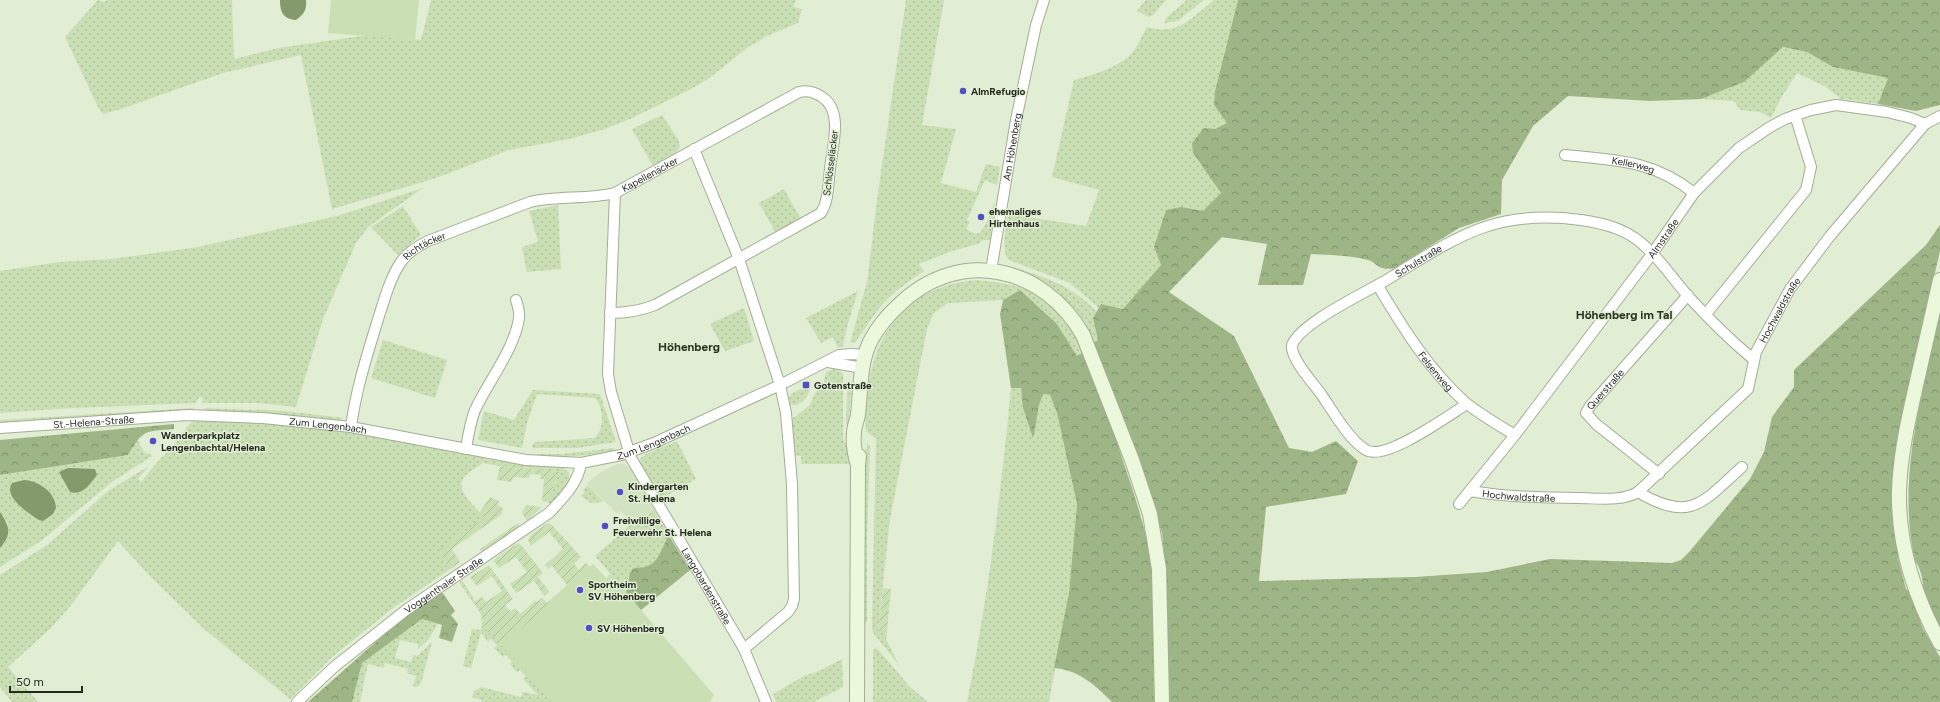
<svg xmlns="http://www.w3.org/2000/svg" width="1940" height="702" font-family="Figtree,sans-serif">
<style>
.built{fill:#d2e3c2}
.grass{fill:url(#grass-dots);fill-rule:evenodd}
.forest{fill:url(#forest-crowns)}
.garden{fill:url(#garden-furrows)}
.pitch{fill:#cadfb4}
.water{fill:#849a6c}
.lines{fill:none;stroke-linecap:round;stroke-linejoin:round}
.minor-casing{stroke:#a2ae95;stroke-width:12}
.secondary-casing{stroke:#a2ae95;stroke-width:16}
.minor{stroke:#fff;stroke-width:10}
.secondary{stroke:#ebf8dc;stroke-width:14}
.poi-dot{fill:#524ec5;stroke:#e1eed4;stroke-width:1.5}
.labels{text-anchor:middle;stroke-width:3;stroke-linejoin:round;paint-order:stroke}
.poi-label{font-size:10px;font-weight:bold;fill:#252a20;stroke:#e1eed4;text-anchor:start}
.street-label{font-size:10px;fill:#252a20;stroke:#e1eed4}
.quarter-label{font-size:12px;font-weight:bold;fill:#2a341f;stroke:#e1eed4}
</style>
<defs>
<pattern id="grass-dots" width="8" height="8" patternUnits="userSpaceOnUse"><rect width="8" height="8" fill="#cadfb4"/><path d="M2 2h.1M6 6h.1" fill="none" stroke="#adc09a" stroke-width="1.8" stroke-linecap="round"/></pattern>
<pattern id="forest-crowns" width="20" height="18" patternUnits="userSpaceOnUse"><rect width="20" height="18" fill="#9eb585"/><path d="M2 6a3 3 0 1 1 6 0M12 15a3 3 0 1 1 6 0" fill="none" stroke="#81936c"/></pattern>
<pattern id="garden-furrows" width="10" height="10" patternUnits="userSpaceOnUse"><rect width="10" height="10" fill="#cadfb4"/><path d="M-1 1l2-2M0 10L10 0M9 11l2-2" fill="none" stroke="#adc09a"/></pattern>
</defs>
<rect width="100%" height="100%" fill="#e1eed4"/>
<polygon class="built" points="617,464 624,464 632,470 654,510 635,526 621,511 617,514 587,483 599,473"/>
<g class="grass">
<polygon points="98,0 105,2 107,0 232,0 234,59 278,48 368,35 421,40 431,0 796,0 793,7 802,9 798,23 767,36 747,48 708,79 691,89 630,119 605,129 569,139 509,150 436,178 332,209 301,55 223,73 118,110 103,114 99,109 65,37"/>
<path d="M906,0h38l-22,125 34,4 -15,54 35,9 9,-26 2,-2 13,3 -3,18 -12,-5 -18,40 3,2 -4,7c4,2 9,6 13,4 6,-3 14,-26 16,-33l-5,40h-7l-5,4 -26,7 -33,13 5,7c-18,12 -37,25 -49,43 -7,9 -12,19 -20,28l-5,1 17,-61 3,-23 7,-59z"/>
<polygon points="1146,0 1166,0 1153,15 1149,17 1137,11"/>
<polygon points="1185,0 1204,0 1178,21 1164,23 1167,17 1186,1"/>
<path d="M1214,0h24l-23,91 -1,14 13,18 -12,6 -22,24 28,40 -18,19 -22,-5 -27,40 7,18 -38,44 -21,-5 -3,4 -29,-25 -61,-23c-9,-8 -2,-35 -1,-46l78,12 13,-36 -47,-13 22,-97c16,-4 45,-13 57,-26 7,-7 11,-19 16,-27 32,9 44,-9 67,-27z"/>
<polygon points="1783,47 1807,52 1833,67 1888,78 1878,104 1841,99 1826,87 1797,73 1781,98 1771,118 1760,112 1740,110 1734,101 1701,99 1744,82"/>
<polygon points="662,115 678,139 680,147 676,152 653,166 632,129"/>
<polygon points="423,188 368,227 356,243 323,319 296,407 258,403 202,403 203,398 199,397 196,403 73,408 0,413 0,271 59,262 112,259 198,247 337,216"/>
<polygon points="784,189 802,221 777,235 759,203"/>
<polygon points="558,205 561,269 527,272 522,247 538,242 529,211"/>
<polygon points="403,206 421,235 398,255 371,227"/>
<path d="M1011,266c34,12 60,18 86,46l-4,6 5,22 -5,3 -14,-26 -21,-23z"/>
<path d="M977,280c14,2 29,3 43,7 29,10 51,37 63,64l-6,5 -20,-32 -37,-34 -17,10 -55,3 -15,11 -6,15 -37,190 -12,111 9,1 -1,8 13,26 -25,-31 -2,-5 4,-190 -10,-8c-3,-77 26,-144 111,-151z"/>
<polygon points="858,291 848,323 843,346 838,348 833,337 821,343 806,318"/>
<polygon points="744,308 754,341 725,351 710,324"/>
<polygon points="383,340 447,360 435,398 371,378"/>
<polygon points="834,369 840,371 843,374 843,438 844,442 848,443 851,464 801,464 801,456 794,455 792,419 809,406 820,384 823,385 826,372"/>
<polygon points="848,378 851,391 848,435 846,418"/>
<path d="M809,385h2c-2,9 -6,17 -15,20h-6l-1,-6 2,-5z"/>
<path d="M1011,388h10l2,20 10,29c4,-12 4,-35 11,-43l6,1 7,18 20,91 -8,89 -20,109h-82c21,-104 34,-209 44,-314z"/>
<path d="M533,390l67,4 16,48 -39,6h-44l-1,-3 4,-3 58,-4c11,-7 10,-31 1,-40l-58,-4 -10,29 -5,25 -44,-8 6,-29 30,9z"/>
<polygon points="192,408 195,409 194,412 0,424 0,420"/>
<polygon points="205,408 285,411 344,418 337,421 303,417 203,411"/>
<path d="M193,421l63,1 53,5 82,12 107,22 63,6 8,5 1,10 -17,22 -6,-2 12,-30 -59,-6 -17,-3c-6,4 -13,8 -18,13 -13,15 12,31 20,42l-46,32 10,20 -56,38 -62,50 -41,41 -87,-71 -55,-54 -30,-33 -46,63 -21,24 -43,39 30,35h-26l-12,-15v-112l47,-30 61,-54 41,-25 -11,13 3,3 18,-22 15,-14 15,-22z"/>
<path d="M137,439l8,14 5,1 2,2 -40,26 -71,59 -41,26v-19l5,-6 3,-18 -8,-12v-37l128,-20zM61,476l32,4 -9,10 -19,-8z"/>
<polygon points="677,441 696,479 661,499 641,465 640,459 646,454"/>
<polygon points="867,443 870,446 867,541 867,621 865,625 864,488"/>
<path d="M613,448l3,1 -3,2c-26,5 -51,7 -77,5l1,-2h25z"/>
<polygon points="588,485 603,501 602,502 591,503 581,496 585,492 583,490"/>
<polygon points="654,510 690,570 641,610 595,556 632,523 635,526"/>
<polygon points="590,567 573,702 481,702 481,700 472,697 474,691 481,687 521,697 523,692 538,695 523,679 526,677 520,670 517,672 510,664 512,662 506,655 503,657 494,648 497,645 491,639 488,642 481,632 471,668 463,666 472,629 481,630 482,625 502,646"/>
<polygon points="422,619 438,624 428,640 418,649 418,644 400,640 395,658 411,662 413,655 417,656 432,642 421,683 417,687 413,686 416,676 407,673 408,669 385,663 384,668 368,664 360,702 352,702 362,663"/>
<polygon points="876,647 910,687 928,702 873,702 873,651"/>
<polygon points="842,659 843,687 814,702 776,702 773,694 804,676 819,671"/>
</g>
<g class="forest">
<path d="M1238,0h702v105l-24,6 -38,-7 10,-26 -55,-11 -26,-15 -24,-5 -39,35 -43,17 -51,2 -82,-5 -35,30 -31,54 -1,34 -42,14 -64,40c-19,4 -17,-7 -31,-9 -17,-4 -35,-4 -53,-5l-8,31h-45l9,-41 -45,-7 -53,55 65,44 55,112 23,4 24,-11 22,20 -12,33 -80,13 -7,74 156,-4 72,-5 63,-13 122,4 9,-3 9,-9 60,-72 14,-27 8,-35 22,-30v-17l132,-125 14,-20v26l-40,172 -6,39 -2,40 7,52 -1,4 8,31 4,3 13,37 17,28v45h-771l-4,-140 -3,-29 -25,-77 -44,-113 5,-3 -5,-22 8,-14 22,5 38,-44 -7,-18 12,-37 15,-3 22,4 18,-18 -28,-40 -1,-10 12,-15 11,1 12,-6 -13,-18 1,-14z"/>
<path d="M1020,290l37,34 20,32 6,-4c16,38 30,78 43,118 11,32 21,64 26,97l2,135h-42c-17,-17 -33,-32 -58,-34l15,-75 8,-89 -20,-91 -7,-18 -6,-1c-7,8 -7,32 -11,44l-10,-30 -2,-20h-10l-11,-74 3,-14z"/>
<path d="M1940,312v317l-17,-37c1,-9 -2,-24 -8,-31 -19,-83 8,-168 25,-249z"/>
<path d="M174,424v5c-29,3 -30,-1 -46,26l-128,20v-35z"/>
<path d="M669,536l21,34 -49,40 -15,-18c3,-8 2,-15 6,-23 4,-2 9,-1 13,-2 16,-5 16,-20 24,-31z"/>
<polygon points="442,592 455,611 451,615 458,624 452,642 439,638 442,625 422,619 362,663 352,702 308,702 405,616"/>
</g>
<g class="garden">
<polygon points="500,466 559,472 547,502 542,501 544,479 540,479 541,475 530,474 529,478 513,477 512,482 497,480"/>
<polygon points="490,497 499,501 497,505 503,508 501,515 452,549 460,562 449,570 439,550 484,518 480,512"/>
<polygon points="526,505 542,507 527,521 522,513"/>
<polygon points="518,523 520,526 483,553 480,549"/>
<polygon points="548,523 552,525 581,557 574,564 579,570 586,563 590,567 502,646 482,625 481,614 459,582 462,580 475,601 482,597 486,602 502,591 492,576 477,586 470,577 489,565 513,599 505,605 510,611 516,608 520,614 536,600 537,602 542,598 547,603 567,585 552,566 548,569 545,565 563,549 549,532 531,546 528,540 532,534"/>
<polygon points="518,543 522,546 543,573 538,577 549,591 544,596 534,581 516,593 510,584 527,572 516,557 499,568 494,561 496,558"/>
<polygon points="883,588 891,589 887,631 878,631"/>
</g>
<g class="pitch">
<polygon points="331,0 419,0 415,40 328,33"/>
<polygon points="593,564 606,578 610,574 714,695 710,702 555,702 502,646"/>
</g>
<g class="water">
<path d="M280,0h26c1,10 -2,14 -10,20 -13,-1 -16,-8 -16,-20z"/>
<path d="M68,468l27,1 2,6c-7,9 -14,21 -27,17l-11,-20z"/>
<path d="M24,480c15,1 31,12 32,28l-3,6 -10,7 -4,-1c-11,-7 -36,-23 -27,-37z"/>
<path d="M0,512c10,15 12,22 0,36z"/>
</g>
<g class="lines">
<defs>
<g id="minor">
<polyline points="694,149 739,259 780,385 786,413 792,484 794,599 792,606 788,612 744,649"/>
<path id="s1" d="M1565,155c50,5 88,5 129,38"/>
<path id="s2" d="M615,193l-7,181 3,18 20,66 113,191 22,53"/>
<path id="s3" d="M991,271l25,-151 20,-95 8,-25"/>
<path id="s4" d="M1378,286c25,42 51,84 88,117 15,12 32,22 49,32"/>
<polyline points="1706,314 1806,190 1811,167 1795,115"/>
<polyline points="828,362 863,368"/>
<path id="s5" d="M1467,404c-18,11 -82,58 -101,46 -17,-10 -34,-40 -45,-56 -8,-11 -31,-36 -29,-49 10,-24 78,-54 101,-69 68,-42 105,-67 188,-56 21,3 43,8 59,22 19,15 32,36 48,54 20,22 42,44 65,63"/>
<path id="s6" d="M351,427c5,-38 17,-75 28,-111 6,-18 11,-38 22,-54 7,-10 16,-15 27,-21l102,-39c28,-7 57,-2 85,-9l184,-101c8,-2 16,0 23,5 22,14 10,50 8,72 -2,14 -1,31 -9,44l-166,92c-15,6 -29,8 -45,8"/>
<path id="s7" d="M0,428l188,-13 75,3 88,9 175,33 55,3 40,-8 33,-12 126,-58 59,-30 12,-1 14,1"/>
<path d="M466,449c2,-13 4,-26 9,-39 13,-28 40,-62 44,-92 1,-6 -1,-12 -3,-18"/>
<path id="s8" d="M1659,474l-63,-50 -10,-11 4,-7 98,-111"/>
<path id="s9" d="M1470,491c36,6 71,7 108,7 19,0 43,4 60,-6l110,-103 8,-37 34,-63 40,-53 95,-112 15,-8"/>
<path d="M1638,492c53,31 64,11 104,-25"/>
<path id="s10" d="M1459,504l56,-69 137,-181 42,-61 45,-45 31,-21 15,-8 26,-9 25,-5 51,7 24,6 14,6"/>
<path id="s11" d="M297,702l37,-35 72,-57 143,-97c14,-15 29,-29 32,-50"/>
</g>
<g id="secondary">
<path d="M1940,280c-8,34 -15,67 -23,101 -8,36 -17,73 -18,111 -1,52 16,105 41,151"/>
<path d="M858,465c-4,-13 -6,-26 -3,-39 1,-4 3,-8 3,-12 3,-24 1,-51 13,-74 7,-13 17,-25 28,-35 59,-58 144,-40 184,30l49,125 18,54 9,55 3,133"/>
<polyline points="857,702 858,465 859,456"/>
</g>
</defs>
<use href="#minor" class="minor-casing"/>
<use href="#secondary" class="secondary-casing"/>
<use href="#minor" class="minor"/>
<use href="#secondary" class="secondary"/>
</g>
<g class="poi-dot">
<circle cx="963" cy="91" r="4"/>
<circle cx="981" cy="217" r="4"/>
<rect x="802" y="381" width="8" height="8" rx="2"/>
<circle cx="153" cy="441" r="4"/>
<circle cx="620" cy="492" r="4"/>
<circle cx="605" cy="526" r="4"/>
<circle cx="580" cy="590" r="4"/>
<circle cx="589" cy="628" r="4"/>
</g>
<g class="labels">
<g class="poi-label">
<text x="971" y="95">AlmRefugio</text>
<text x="989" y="215">ehemaliges<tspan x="989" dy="12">Hirtenhaus</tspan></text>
<text x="814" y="389">Gotenstraße</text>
<text x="161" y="439">Wanderparkplatz<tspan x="161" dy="12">Lengenbachtal/Helena</tspan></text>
<text x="628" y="490">Kindergarten<tspan x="628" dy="12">St. Helena</tspan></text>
<text x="613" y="524">Freiwillige<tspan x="613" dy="12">Feuerwehr St. Helena</tspan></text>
<text x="588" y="588">Sportheim<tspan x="588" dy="12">SV Höhenberg</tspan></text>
<text x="597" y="632">SV Höhenberg</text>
</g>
<g class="street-label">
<text dy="4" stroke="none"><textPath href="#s3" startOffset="126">Am Höhenberg</textPath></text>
<text transform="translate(830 163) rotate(-83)" y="4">Schlösseläcker</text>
<text dy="4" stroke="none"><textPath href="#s1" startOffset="69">Kellerweg</textPath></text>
<text dy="4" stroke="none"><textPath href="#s6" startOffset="442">Kapellenäcker</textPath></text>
<text dy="4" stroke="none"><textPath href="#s10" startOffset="335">Almstraße</textPath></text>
<text dy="4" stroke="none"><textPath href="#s6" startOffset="202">Richtäcker</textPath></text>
<text dy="4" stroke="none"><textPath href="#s5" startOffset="397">Schulstraße</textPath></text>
<text dy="4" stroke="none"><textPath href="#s9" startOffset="406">Hochwaldstraße</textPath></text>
<text dy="4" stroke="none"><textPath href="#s4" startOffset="103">Felsenweg</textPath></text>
<text dy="4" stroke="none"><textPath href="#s8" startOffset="126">Querstraße</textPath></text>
<text dy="4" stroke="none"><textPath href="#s7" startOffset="94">St.-Helena-Straße</textPath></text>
<text dy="4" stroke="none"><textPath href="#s7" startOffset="329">Zum Lengenbach</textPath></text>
<text dy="4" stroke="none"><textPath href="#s7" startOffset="661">Zum Lengenbach</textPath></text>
<text dy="4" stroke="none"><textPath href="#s9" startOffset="49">Hochwaldstraße</textPath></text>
<text dy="4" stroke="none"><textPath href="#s11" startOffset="188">Voggenthaler Straße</textPath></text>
<text dy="4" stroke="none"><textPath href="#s2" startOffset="417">Langobardenstraße</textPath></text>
</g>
<g class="quarter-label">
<text x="1624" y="319">Höhenberg im Tal</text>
<text x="689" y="351">Höhenberg</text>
</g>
</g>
<path d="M10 686v6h72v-6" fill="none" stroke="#252a20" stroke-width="2"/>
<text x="16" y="686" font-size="12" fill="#252a20" stroke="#e1eed4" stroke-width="3" paint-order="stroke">50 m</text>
</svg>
